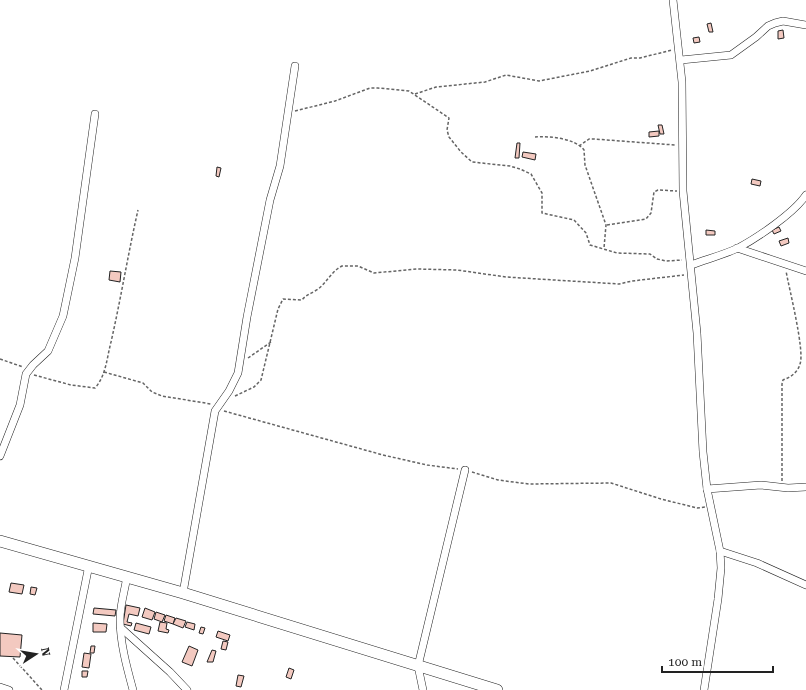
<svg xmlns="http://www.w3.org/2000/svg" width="806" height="690" font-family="'Roboto Serif',serif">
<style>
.building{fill:#f3c9c0;stroke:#222}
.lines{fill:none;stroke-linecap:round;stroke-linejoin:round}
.minor-casing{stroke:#222;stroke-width:8}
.trunk-casing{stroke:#222;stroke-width:12}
.path{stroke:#646464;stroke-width:1.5;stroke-dasharray:3 2;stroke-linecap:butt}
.minor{stroke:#fff;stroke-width:7}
.trunk{stroke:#fff;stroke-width:11}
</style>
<rect width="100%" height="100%" fill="#fff"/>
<g class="building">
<polygon points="711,23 713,32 709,32 707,24"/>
<polygon points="783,30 784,38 778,39 778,31"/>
<polygon points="699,37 700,42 694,43 693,38"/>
<polygon points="658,125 662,125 664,134 660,134"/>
<polygon points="659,131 659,136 649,137 649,132"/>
<polygon points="517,143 520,143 519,158 515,158"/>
<polygon points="523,152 536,154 535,160 522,157"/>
<polygon points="217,167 221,168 219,177 216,176"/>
<polygon points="752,179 761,181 760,186 751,184"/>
<polygon points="779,227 781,231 774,234 772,230"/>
<polygon points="706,230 715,231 715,235 706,235"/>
<polygon points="788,238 789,243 781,246 779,241"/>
<polygon points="110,271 121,272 120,282 109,280"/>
<polygon points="11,583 24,585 22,594 9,592"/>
<polygon points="31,587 37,588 35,595 30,594"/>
<polygon points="126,605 140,608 138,616 129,614 127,622 132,623 131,626 123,624"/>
<polygon points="94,608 116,610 115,616 93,614"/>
<polygon points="145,608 155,612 152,620 142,617"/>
<polygon points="156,612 165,615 162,622 154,619"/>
<polygon points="166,615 175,618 173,624 164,621"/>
<polygon points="176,618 186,621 183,628 173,624"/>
<polygon points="160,622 167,623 166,629 169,630 168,633 158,631"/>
<polygon points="187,622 195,624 194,630 185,627"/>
<polygon points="93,623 107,624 106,632 93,632"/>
<polygon points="136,623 151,627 149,634 134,630"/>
<polygon points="201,627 205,628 203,634 199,633"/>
<polygon points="218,631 230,635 228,641 216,637"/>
<polygon points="0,633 22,635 20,657 0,656"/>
<polygon points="223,641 228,642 226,650 221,649"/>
<polygon points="91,646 95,646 94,653 90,653"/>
<polygon points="189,646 198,650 192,666 182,662"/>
<polygon points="212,650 216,651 213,662 207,662"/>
<polygon points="84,653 91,654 89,668 82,667"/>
<polygon points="289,668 294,670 291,679 286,677"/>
<polygon points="82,671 88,671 87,677 82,677"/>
<polygon points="238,675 244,676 241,687 236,686"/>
</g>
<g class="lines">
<defs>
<g id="minor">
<polyline points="673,0 682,82 683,191 697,333 703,452 707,489 720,551 721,568 718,599 704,690"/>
<polyline points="681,60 731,55 756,37 768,26 775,23 783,21 806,25"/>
<polyline points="737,248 806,271"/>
<path d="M691,265c16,-6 32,-10 47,-17 19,-10 56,-35 68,-53"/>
<polyline points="0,456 20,405 26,374 33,365 48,351 63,316 75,258 95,114"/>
<polyline points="707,489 761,485 788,488 806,487"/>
<polyline points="720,551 757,563 806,585"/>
<path d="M127,576c-2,14 -7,29 -7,43 0,24 7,49 13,71"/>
<polyline points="183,593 215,411 229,391 238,373 247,317 270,200 280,166 295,66"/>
<polyline points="121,628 170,672 187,690"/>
<polyline points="0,687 9,690"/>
<polyline points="64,690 89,565"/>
<polyline points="423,690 418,666 465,470"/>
</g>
<polyline id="trunk" points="0,541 183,593 497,690"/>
</defs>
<use href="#minor" class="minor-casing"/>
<use href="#trunk" class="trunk-casing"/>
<g class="path">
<polyline points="415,94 436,87 485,82 506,75 539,81 590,71 631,58 640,58 672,50"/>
<polyline points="295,111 335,101 370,88 378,88 409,91 449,118 447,130 449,137 461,152 472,162 510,166 520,169 531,174 542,193 542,213 574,220 586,233 590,245 617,253 650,254 657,259 666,261 682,260"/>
<path d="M535,137c14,-1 40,1 49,13l1,15 21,60 -2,23"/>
<polyline points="579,146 589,139 594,139 675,145"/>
<polyline points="607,225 646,219 651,213 654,192 658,190 677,191"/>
<polyline points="248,358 271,342"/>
<polyline points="0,359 23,367"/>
<polyline points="104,372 143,383 152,392 162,396 211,404"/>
<path d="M34,375l37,10 24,3c11,-12 12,-31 16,-46 10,-44 17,-88 27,-132"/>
<path d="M235,396l19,-9 7,-7 17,-71 5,-10 19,1c4,-5 8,-6 13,-9 11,-6 15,-19 27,-25h16l16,7 43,-4 40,1 49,7 113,7 13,-3 52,-6"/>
<polyline points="224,411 383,455 427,465 458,469"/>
<polyline points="472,472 498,480 529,484 611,483 661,499 697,508 705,507"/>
<path d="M782,481v-97l1,-4c8,-3 15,-8 17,-16 5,-13 -11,-76 -14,-93"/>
<polyline points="13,658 42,690"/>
</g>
<use href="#minor" class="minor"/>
<use href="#trunk" class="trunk"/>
</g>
<g transform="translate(36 654) rotate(78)" stroke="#ffffff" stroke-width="3" paint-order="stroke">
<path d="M0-3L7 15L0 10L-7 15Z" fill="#222222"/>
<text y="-6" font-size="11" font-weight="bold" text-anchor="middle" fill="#222222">N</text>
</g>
<path d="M662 666v6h111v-6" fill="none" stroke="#222222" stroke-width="2"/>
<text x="668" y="666" font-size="12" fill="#222222" stroke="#ffffff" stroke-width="3" paint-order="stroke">100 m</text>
</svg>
